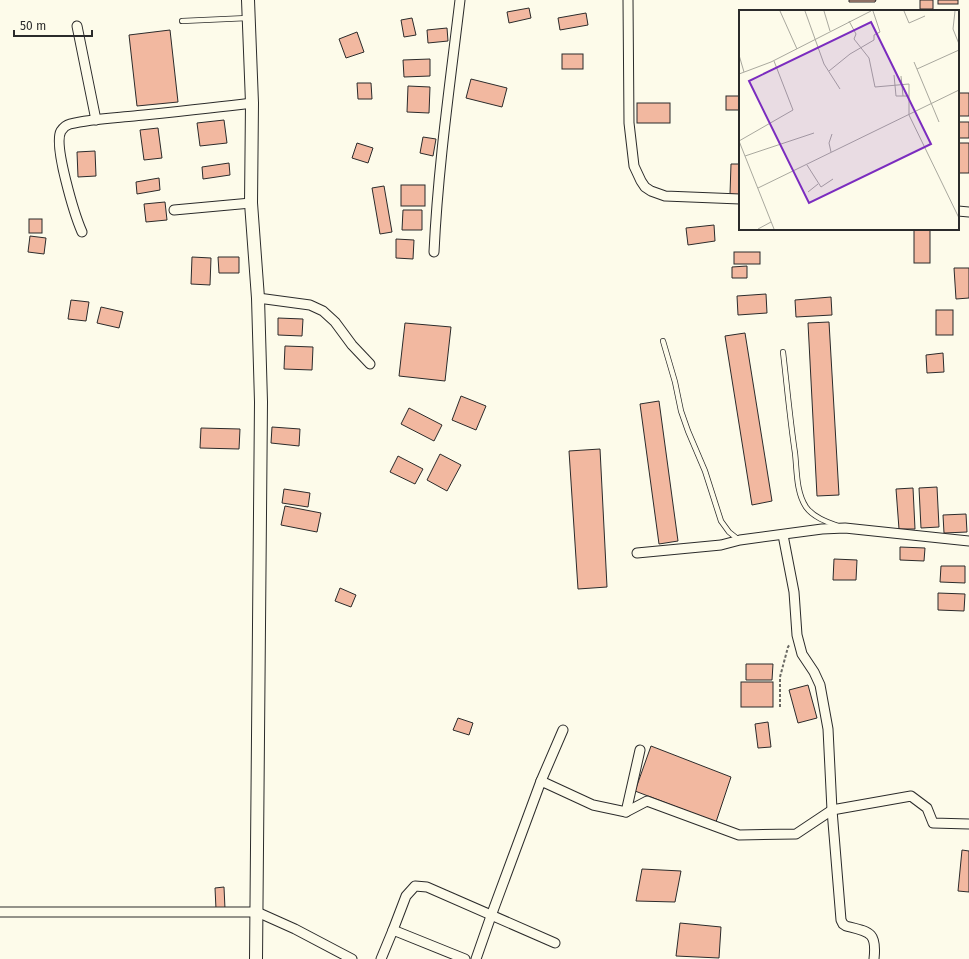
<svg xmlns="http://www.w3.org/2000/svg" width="969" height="959" font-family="'Fira Sans',sans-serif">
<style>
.building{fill:#f2b8a0;stroke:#2b2b2b}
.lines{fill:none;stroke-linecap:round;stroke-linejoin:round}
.service-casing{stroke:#2b2b2b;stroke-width:6}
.minor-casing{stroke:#2b2b2b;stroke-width:11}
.tertiary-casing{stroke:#2b2b2b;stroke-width:14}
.path{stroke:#6a6964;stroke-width:2;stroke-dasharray:3 2;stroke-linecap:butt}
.service{stroke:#fdfbea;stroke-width:4.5}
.minor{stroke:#fdfbea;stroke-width:9}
.tertiary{stroke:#fdfbea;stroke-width:12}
.inset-road{fill:none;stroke:#a9a89e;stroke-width:1}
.view{fill:#7b2cbf;fill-opacity:0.15;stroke:#7b2cbf;stroke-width:2}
.inset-edge{fill:none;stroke:#2b2b2b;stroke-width:2}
</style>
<rect width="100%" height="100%" fill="#fdfbea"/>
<g class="building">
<polygon points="849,0 876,0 875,2 849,2"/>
<rect x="920" y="0" width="13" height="9"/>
<rect x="938" y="0" width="20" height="4"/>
<polygon points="529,8 531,18 509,23 507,12"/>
<polygon points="586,13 588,25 560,30 558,18"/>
<polygon points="412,18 416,35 404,37 401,20"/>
<polygon points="447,28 448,41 428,43 427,30"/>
<polygon points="170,30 178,102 137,106 129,35"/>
<polygon points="357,32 364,52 346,58 339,39"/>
<rect x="562" y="54" width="21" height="15"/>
<polygon points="430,59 430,76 404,77 403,60"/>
<polygon points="471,79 507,88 502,107 466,98"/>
<polygon points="357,83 371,83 372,99 358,99"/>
<polygon points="408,86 430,87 429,113 407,112"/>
<rect x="958" y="93" width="11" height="23"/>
<rect x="726" y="96" width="14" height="14"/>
<rect x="637" y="103" width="33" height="20"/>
<polygon points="224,120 227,143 200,146 197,123"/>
<rect x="958" y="122" width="11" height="16"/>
<polygon points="158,128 162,158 144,160 140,130"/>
<polygon points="423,137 436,139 433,156 420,153"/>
<polygon points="357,143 373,148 368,163 352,158"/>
<polygon points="959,143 969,143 969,173 958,173"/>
<polygon points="95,151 96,176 78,177 77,152"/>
<polygon points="229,163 230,175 203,179 202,167"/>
<polygon points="731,164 740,164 740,195 730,194"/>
<polygon points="159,178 160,190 137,194 136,182"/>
<rect x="401" y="185" width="24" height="21"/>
<polygon points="384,186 392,232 380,234 372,188"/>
<polygon points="165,202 167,220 146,222 144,204"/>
<polygon points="403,210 422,210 422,230 402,230"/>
<rect x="29" y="219" width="13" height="14"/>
<polygon points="714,225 715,241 688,245 686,228"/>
<rect x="914" y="230" width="16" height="33"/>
<polygon points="30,236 46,238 44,254 28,252"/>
<polygon points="396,239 414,240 413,259 396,258"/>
<rect x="734" y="252" width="26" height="12"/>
<polygon points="192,257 211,258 210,285 191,284"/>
<polygon points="218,257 239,257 239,273 219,273"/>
<polygon points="747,266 747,278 732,278 732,267"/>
<polygon points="954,268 969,268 969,298 956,299"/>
<polygon points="766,294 767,313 738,315 737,296"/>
<polygon points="831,297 832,315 796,317 795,300"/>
<polygon points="71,300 89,302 86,321 68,319"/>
<polygon points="101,307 123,312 119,328 97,323"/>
<rect x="936" y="310" width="17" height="25"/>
<polygon points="278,318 303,319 302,336 278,335"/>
<polygon points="829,322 839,495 817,496 808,323"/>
<polygon points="405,323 451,327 445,381 399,376"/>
<polygon points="745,333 772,501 752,505 725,336"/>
<polygon points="285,346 313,347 312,370 284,369"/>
<polygon points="943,353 944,372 927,373 926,355"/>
<polygon points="461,396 486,406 476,430 452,420"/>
<polygon points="659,401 678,541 659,544 640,404"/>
<polygon points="409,408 442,425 434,441 401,424"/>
<polygon points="272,427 300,429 299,446 271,443"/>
<polygon points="201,428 240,429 239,449 200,448"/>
<polygon points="600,449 607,587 578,589 569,451"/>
<polygon points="440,454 461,465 447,491 427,480"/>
<polygon points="398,456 423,469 415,484 390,472"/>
<polygon points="937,487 939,527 921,528 919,488"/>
<polygon points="913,488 915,529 899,529 896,489"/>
<polygon points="284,489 310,493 308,507 282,503"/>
<polygon points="285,506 321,513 317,532 281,525"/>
<polygon points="966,514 967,532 944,533 943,515"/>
<polygon points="900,547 925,548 924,561 900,560"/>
<polygon points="834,559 857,560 856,580 833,580"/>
<polygon points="941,566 965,566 965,583 940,582"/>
<polygon points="340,588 356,595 351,607 335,601"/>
<polygon points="938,593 965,594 964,611 938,610"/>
<polygon points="746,664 773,664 772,680 746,680"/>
<rect x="741" y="682" width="32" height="25"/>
<polygon points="808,685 817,718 798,723 789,690"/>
<polygon points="458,718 473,723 469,735 453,730"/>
<polygon points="768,722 771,747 758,748 755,724"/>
<polygon points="651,746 731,777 716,822 635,791"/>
<polygon points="962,850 969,851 969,892 958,891"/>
<polygon points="642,869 681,871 675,902 636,901"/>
<polygon points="224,887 225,909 216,909 215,888"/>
<polygon points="680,923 721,927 719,958 676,956"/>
</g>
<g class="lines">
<defs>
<g id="service">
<polyline points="182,21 248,18"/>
<polyline points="663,341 675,382 681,411 688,431 705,471 721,521 729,532 739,540"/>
<path d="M783,352c4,34 7,68 12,101 2,17 1,39 11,54 7,10 21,15 32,19"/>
</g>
<g id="minor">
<polyline points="628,0 629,123 634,166 641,181 645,187 651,191 665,196 740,199"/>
<polyline points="77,26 96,120"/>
<polyline points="174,210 251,203"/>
<polyline points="958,211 969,212"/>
<path d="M82,232c-7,-16 -29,-87 -21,-101 2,-3 5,-6 9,-7 20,-5 43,-6 64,-8 39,-4 79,-8 118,-13"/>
<path d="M434,252c4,-85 16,-168 26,-252"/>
<polyline points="258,298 310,305 323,311 335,322 352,345 370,364"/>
<path d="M783,535l11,57 3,43 5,19 12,18 6,13 8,44 4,81 9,110 2,4 3,2c24,6 31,6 28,33"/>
<polyline points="637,553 721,545 740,540 822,529 845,528 969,541"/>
<polyline points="541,781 563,730"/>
<polyline points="626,812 640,750"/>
<polyline points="0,912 257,912 295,929 352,959"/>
<polyline points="393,930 406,896 415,886 427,887 555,943"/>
<polyline points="381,959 393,930 465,959"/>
<polyline points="476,959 491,916 541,781 593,805 626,812 647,801 739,835 796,834 832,810 911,796 927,808 933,823 969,824"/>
</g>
<polyline id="tertiary" points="248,0 252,103 251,203 258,298 261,402 256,959"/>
</defs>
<use href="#service" class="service-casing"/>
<use href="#minor" class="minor-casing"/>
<use href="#tertiary" class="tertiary-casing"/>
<polyline class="path" points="780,707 780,677 788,647 790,644"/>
<use href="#service" class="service"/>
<use href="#minor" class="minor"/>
<use href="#tertiary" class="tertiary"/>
</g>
<g transform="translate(739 10)">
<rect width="220" height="220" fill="#fdfbea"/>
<path class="inset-road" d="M41,1l17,38M66,1l19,53 16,25M85,1l6,20M165,1l5,12 16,-7M216,1l-2,18 6,15M110,11l7,13 -2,5 15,19 6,29 34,-3v31l50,103M0,45l5,17M175,52l25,60M178,59l42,-19M90,61l21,-17 24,-14v-5l6,-3 -7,-21M0,64l32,-12 100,-51M155,65l2,21h7M162,66l2,20h6M0,131l54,-31 -19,-49M0,131l35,88M92,142l-2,-9 3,-9M6,146l69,-23M68,155l14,22 12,-8M19,178l201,-98M69,182l10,-8M19,219l13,-7"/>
<path class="view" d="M132,12l60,122 -122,59 -60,-122z"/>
<rect width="220" height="220" class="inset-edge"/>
</g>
<path d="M14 30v6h78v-6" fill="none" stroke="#2b2b2b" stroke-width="2"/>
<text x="20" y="30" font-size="12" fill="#2b2b2b" stroke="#fdfbea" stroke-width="3" paint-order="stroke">50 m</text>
</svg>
